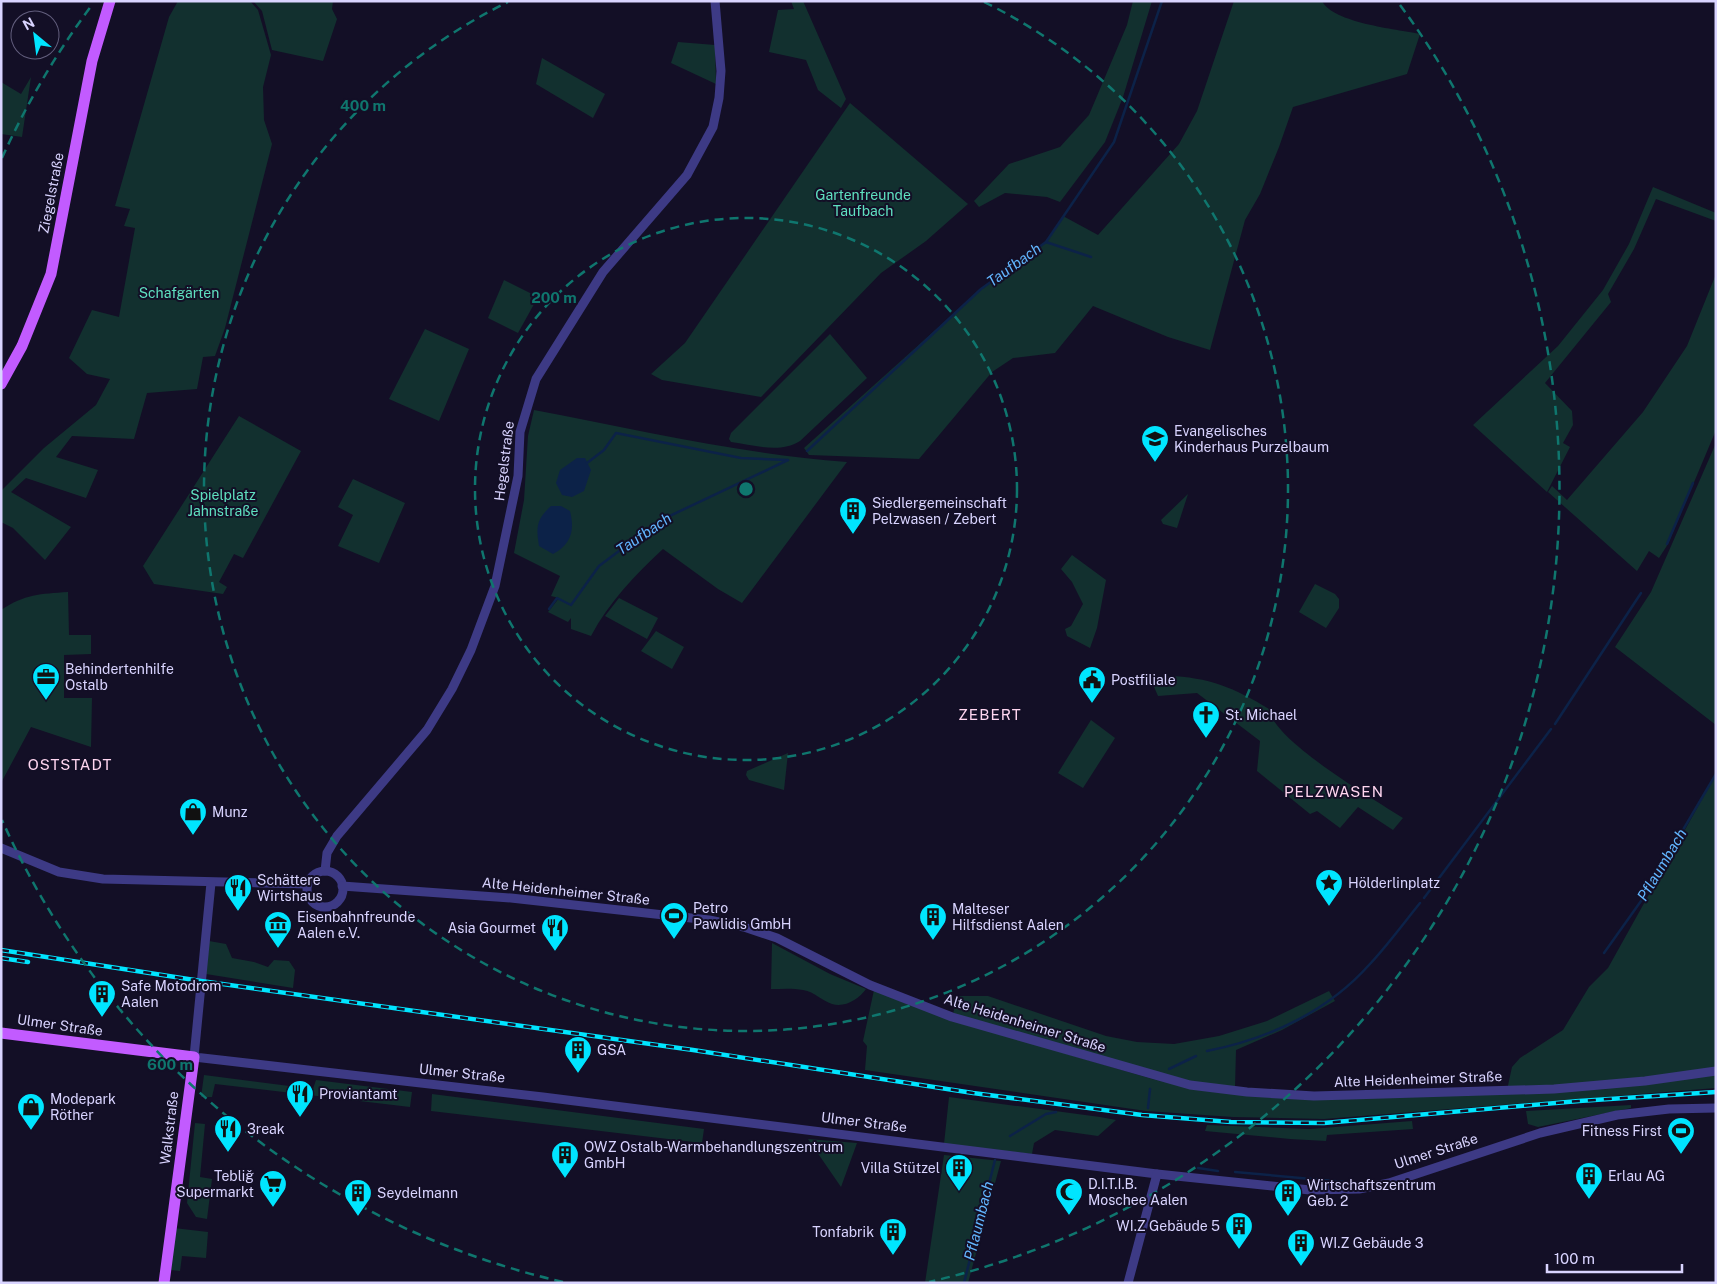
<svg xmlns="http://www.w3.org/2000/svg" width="1717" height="1284" font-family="'Public Sans',sans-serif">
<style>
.green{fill:#12302f}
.water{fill:#0c2248}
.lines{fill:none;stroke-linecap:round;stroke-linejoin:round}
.stream{stroke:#0c2248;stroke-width:2.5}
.minor{stroke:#3d3a85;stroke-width:9}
.major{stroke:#c25bff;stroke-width:11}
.rail-casing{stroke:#00e5ff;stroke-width:4.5}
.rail{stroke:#130f26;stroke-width:2.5;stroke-dasharray:8;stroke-linecap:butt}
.ring{fill:none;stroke:#0f766e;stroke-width:2.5;stroke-dasharray:9 6}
.labels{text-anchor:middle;stroke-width:4;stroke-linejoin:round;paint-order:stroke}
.street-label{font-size:14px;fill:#d9d4ff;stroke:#130f26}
.park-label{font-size:14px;fill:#5fe0c0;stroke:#130f26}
.poi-label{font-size:14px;fill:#d9d4ff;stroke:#130f26;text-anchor:start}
.water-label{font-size:15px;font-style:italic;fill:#62b6ff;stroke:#130f26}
.neighbourhood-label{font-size:15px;letter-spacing:1px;fill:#ffd6f0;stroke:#130f26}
.centre{fill:#0f766e;stroke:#130f26;stroke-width:2.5}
.ring-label{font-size:15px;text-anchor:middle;font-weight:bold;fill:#0f766e;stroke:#130f26;stroke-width:4;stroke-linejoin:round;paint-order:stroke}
</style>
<rect width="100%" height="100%" fill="#130f26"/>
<g class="green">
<polygon points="178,1 250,1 258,10 271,55 263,87 264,120 272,144 225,328 215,356 203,357 197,389 147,393 134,439 72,436 56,457 98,470 86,498 26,478 11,492 71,527 45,560 13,528 1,522 1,491 44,448 96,405 110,379 87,374 69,358 92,310 119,317 135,228 124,226 130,209 115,206 169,17"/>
<polygon points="253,1 333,1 332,9 337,19 323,61 272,50 262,11"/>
<polygon points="791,1 803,1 846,99 841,108 818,90 806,60 769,52 778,10 794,9"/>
<polygon points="1133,1 1152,1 1123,97 1105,142 1060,202 1047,197 1005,193 979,207 974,201 1009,164 1060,147 1089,115 1127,25"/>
<path d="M1234,1h88c11,22 74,28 98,33l-13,40 -114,33 -14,40 -19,47 -15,26 -35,130 -42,-13 -75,-31 -38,47 -42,5 -21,14 -73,87 -110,-4 -5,-7 177,-159 65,-47 17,-26 35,19 81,-91 18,-33z"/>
<polygon points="678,42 715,45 716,84 671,63"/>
<polygon points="542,58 605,94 593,118 536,84"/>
<polygon points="31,77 22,137 1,134 1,82 21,94"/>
<polygon points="850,103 968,204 926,241 881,273 761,397 662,380 651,374 685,343"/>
<polygon points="1653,187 1716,213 1716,221 1656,199 1634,249 1608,294 1611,302 1545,383 1572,411 1573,425 1563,443 1570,447 1547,492 1473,425 1558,346 1603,290 1629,244"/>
<polygon points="1716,274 1716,430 1668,544 1659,558 1649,551 1637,571 1548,492 1552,486 1567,500 1643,412 1687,346"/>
<polygon points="504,280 538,297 518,333 488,318"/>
<polygon points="425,329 469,349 439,421 389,399"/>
<path d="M830,334l37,44 -67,63c-21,13 -45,4 -69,1l-2,-3 2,-6z"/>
<path d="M534,410c104,20 208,44 313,52l-105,141 -24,-14 -55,-40c-28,26 -54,53 -72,87l-20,-7v-11l-3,4 -20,-10 11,-14 -8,-2 9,-20 -46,-23 10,-53 4,-64z"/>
<polygon points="239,416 301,451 243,558 234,554 219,582 227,587 223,594 154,584 143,566"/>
<polygon points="1716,443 1716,725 1615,647 1651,592"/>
<polygon points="353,479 405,503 379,563 338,546 353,515 338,507"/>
<polygon points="1188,494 1177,528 1163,524 1161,520"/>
<polygon points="1072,555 1106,580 1097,628 1090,648 1067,636 1065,629 1071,626 1083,604 1072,582 1061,569"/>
<polygon points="1315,584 1335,594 1339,599 1339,608 1326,628 1299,612"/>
<path d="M68,592l1,43h22v19l-27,1v43h28l-1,49 -60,-20 -30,56v-173c24,-16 39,-16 67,-18z"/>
<polygon points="619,598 658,618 647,639 605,616"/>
<polygon points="656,631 684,647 672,669 641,651"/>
<path d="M1168,676c40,1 67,12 101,33 3,31 106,91 134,109l-10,12 -35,-23 -18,21 -23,-17 -7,3 -53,-43 3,-30 -63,-48 -39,3 -7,-16z"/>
<polygon points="1091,720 1115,738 1083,788 1058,773"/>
<polygon points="788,753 784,790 749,780 746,775 747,771"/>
<polygon points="1716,774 1716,1088 1324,1119 1233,1117 1146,1111 865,1070 867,1046 863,1041 874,990 951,1020 1166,1083 952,1017 958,996 988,996 1106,1036 1137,1042 1174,1044 1219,1036 1267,1021 1329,991 1335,1001 1282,1030 1236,1050 1235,1088 1314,1096 1611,1089 1507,1090 1512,1067 1520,1058 1563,1030 1589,987 1608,968"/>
<polygon points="209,941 226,944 232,958 254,962 268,967 274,960 289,961 295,970 293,988 206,974"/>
<path d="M772,943l58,31 36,15c-7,10 -21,19 -34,15 -10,-3 -17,-12 -29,-14 -10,-2 -22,-1 -32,-1z"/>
<polygon points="204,1075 313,1089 316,1080 412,1092 410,1107 215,1084 212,1097 201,1097"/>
<polygon points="432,1094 704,1129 702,1143 431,1111"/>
<polygon points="949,1097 1100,1117 1116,1120 1098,1136 1055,1130 1034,1143 1032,1154 944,1144"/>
<polygon points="1631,1105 1631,1108 1538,1127 1528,1124 1526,1111"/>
<polygon points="1412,1121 1413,1129 1327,1135 1326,1141 1290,1139 1205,1131 1207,1125 1310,1129"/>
<polygon points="195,1123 205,1124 200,1177 212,1179 207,1219 196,1217 187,1203"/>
<polygon points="808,1139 857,1143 841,1187"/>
<polygon points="944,1155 1001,1161 968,1283 925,1283"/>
<polygon points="174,1228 208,1232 206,1258 182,1256 180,1271 171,1270"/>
</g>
<g class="water">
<polygon points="577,458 585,458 591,470 584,491 572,497 562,495 556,483 560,470"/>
<path d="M551,506h10l9,5c5,20 1,33 -17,43l-14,-8c-3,-19 -3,-26 12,-40z"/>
</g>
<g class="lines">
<g class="stream">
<polyline points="1046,242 1091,257"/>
<polyline points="807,451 981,289 1046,242 1114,142 1162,1"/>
<polyline points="587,463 604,450 616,433 741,458 787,460"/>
<polyline points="1667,544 1693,483"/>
<polyline points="549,609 557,598 571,605 599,566 659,521 788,460"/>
<polyline points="1555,724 1641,593"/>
<polyline points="1424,898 1551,729"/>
<polyline points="1604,953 1641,901 1716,774"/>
<path d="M1207,1051c61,-12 120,-39 162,-86 18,-19 34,-41 51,-62"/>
<polyline points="1169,1069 1196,1056"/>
<polyline points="1148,1108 1150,1089"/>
<polyline points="1010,1136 1046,1114 1056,1112"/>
<polyline points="1198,1168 1218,1171"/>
<polyline points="1235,1172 1345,1182"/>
<polyline points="964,1283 995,1160"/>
</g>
<g class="minor">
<polyline points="1,848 59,872 103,879 308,884"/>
<polyline points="325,871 327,853 337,836 427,730 452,689 471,650 495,586 518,476 520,432 536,379 603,272 687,175 713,127 719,98 721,71 715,1"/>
<circle cx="325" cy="889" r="18"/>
<polyline points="211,883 194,1057 543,1097 1157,1174 1310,1190 1359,1189 1389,1183 1540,1133 1617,1115 1669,1109 1716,1108"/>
<polyline points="342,886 511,898 709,920 744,927 777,938 870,985 952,1017 1190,1085 1247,1092 1314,1096 1350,1095 1554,1089 1645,1081 1716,1071"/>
<polyline points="1128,1283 1157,1174"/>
</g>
<g class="major">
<polyline points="1,384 22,346 51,274 92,61 110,1"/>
<polyline points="1,1033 194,1057 164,1283"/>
</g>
<defs>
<g id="rail">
<polyline points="1,950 201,981 693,1050 973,1093 1142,1115 1231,1122 1324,1123 1579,1101 1716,1092"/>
<polyline points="1,958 28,962"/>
</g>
</defs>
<use href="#rail" class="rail-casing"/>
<use href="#rail" class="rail"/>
</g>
<g class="ring">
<circle cx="746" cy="489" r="271"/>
<path d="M984 2A542 542 0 1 1 508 2"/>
<path d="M563 1282A814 814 0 0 1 2 820M2 158A814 814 0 0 1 92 5M1400 5A814 814 0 0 1 929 1282"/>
</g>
<defs>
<symbol id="school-pin" viewBox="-11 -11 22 30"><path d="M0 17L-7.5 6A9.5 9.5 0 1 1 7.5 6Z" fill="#00e5ff" stroke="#130f26"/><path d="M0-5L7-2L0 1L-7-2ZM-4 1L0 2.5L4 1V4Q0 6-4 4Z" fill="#111"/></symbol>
<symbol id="building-pin" viewBox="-11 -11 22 30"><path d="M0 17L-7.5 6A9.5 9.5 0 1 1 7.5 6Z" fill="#00e5ff" stroke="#130f26"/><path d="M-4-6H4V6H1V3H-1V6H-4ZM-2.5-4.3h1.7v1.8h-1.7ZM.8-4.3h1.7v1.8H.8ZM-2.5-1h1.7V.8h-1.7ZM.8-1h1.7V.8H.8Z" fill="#111"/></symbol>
<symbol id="office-pin" viewBox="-11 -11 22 30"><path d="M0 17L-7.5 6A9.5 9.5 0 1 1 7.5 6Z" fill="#00e5ff" stroke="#130f26"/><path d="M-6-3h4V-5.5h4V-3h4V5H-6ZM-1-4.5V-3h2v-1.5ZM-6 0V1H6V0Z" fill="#111"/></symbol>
<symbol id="civic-pin" viewBox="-11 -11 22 30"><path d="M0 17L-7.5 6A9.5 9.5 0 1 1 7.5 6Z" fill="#00e5ff" stroke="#130f26"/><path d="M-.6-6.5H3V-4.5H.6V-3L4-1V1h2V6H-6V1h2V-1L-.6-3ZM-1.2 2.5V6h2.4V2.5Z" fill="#111"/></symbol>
<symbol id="church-pin" viewBox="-11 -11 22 30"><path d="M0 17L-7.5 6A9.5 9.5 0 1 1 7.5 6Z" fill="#00e5ff" stroke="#130f26"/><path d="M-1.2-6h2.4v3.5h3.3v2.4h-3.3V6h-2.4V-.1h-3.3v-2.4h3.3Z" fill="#111"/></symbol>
<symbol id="shop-pin" viewBox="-11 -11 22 30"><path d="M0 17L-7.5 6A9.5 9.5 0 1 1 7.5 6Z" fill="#00e5ff" stroke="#130f26"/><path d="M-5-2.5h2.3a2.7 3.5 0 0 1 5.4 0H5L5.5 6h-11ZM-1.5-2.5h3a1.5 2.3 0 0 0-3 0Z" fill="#111"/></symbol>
<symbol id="sight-pin" viewBox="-11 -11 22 30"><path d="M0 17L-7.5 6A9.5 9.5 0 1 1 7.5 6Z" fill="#00e5ff" stroke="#130f26"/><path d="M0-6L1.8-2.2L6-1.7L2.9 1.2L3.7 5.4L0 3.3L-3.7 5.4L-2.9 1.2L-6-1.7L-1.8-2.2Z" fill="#111"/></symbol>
<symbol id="restaurant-pin" viewBox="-11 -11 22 30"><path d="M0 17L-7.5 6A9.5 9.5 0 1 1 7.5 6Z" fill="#00e5ff" stroke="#130f26"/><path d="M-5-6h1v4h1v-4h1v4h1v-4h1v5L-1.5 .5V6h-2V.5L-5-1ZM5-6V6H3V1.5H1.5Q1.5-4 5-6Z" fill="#111"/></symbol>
<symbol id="stadium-pin" viewBox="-11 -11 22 30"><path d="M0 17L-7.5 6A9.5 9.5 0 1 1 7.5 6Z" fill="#00e5ff" stroke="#130f26"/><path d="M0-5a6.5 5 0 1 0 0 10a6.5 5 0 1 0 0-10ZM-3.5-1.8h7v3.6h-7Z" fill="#111"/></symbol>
<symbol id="museum-pin" viewBox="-11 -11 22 30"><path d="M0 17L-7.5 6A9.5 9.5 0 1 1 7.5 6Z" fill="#00e5ff" stroke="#130f26"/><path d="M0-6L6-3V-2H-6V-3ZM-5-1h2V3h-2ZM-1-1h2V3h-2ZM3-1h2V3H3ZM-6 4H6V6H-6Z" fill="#111"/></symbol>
<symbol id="supermarket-pin" viewBox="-11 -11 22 30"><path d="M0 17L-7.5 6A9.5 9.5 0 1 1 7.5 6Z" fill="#00e5ff" stroke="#130f26"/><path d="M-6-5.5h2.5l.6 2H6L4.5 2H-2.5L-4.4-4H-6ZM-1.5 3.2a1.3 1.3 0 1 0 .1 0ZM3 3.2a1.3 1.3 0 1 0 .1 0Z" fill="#111"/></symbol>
<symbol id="mosque-pin" viewBox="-11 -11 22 30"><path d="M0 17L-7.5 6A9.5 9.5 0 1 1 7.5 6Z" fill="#00e5ff" stroke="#130f26"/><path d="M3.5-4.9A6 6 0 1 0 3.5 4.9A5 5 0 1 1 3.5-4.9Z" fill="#111"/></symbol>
</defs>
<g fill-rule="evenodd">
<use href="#school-pin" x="1139" y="423" width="32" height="43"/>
<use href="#building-pin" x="837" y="495" width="32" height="43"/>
<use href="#office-pin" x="30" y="661" width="32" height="43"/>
<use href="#civic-pin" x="1076" y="664" width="32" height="43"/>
<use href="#church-pin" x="1190" y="699" width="32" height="43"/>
<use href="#shop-pin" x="177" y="796" width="32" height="43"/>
<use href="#sight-pin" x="1313" y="867" width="32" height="43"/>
<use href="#restaurant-pin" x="222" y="872" width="32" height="43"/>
<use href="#stadium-pin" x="658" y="900" width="32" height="43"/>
<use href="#building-pin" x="917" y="901" width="32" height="43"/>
<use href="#museum-pin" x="262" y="909" width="32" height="43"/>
<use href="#restaurant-pin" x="539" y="912" width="32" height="43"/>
<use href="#building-pin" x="86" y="978" width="32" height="43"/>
<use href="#building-pin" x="562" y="1034" width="32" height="43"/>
<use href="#restaurant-pin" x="284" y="1078" width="32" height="43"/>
<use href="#shop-pin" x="15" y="1091" width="32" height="43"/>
<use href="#restaurant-pin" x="212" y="1113" width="32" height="43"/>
<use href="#stadium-pin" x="1665" y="1115" width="32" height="43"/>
<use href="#building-pin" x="549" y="1139" width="32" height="43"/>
<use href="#building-pin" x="943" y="1152" width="32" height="43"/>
<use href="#building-pin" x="1573" y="1160" width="32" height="43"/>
<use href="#supermarket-pin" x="257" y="1168" width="32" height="43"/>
<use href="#mosque-pin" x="1053" y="1176" width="32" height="43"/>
<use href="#building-pin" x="342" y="1177" width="32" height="43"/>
<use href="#building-pin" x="1272" y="1177" width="32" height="43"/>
<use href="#building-pin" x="1223" y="1210" width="32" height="43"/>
<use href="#building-pin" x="877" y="1216" width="32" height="43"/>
<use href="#building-pin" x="1285" y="1227" width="32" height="43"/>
</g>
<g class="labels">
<g class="street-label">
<text transform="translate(51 193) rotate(-79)" y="5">Ziegelstraße</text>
<text transform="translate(504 461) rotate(-83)" y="5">Hegelstraße</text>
<text transform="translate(566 891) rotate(6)" y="5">Alte Heidenheimer Straße</text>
<text transform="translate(1025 1023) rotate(17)" y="5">Alte Heidenheimer Straße</text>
<text transform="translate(60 1025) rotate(8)" y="5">Ulmer Straße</text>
<text transform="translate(462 1073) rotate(6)" y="5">Ulmer Straße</text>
<text transform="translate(1418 1079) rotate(-2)" y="5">Alte Heidenheimer Straße</text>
<text transform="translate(864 1122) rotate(7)" y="5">Ulmer Straße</text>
<text transform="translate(169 1128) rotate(-83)" y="5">Walkstraße</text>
<text transform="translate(1436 1151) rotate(-18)" y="5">Ulmer Straße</text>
</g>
<g class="park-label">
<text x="863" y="200">Gartenfreunde<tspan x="863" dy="16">Taufbach</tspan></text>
<text x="179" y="298">Schafgärten</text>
<text x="223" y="500">Spielplatz<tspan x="223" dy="16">Jahnstraße</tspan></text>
</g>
<g class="poi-label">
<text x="1174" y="436">Evangelisches<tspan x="1174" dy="16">Kinderhaus Purzelbaum</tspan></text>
<text x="872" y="508">Siedlergemeinschaft<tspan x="872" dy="16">Pelzwasen / Zebert</tspan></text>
<text x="65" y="674">Behindertenhilfe<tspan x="65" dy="16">Ostalb</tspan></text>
<text x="1111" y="685">Postfiliale</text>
<text x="1225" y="720">St. Michael</text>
<text x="212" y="817">Munz</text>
<text x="257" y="885">Schättere<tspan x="257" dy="16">Wirtshaus</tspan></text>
<text x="1348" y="888">Hölderlinplatz</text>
<text x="693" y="913">Petro<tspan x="693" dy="16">Pawlidis GmbH</tspan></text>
<text x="952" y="914">Malteser<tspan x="952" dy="16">Hilfsdienst Aalen</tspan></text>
<text x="297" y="922">Eisenbahnfreunde<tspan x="297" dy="16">Aalen e.V.</tspan></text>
<text x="536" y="933" text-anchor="end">Asia Gourmet</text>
<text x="121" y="991">Safe Motodrom<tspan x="121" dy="16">Aalen</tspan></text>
<text x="597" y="1055">GSA</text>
<text x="319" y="1099">Proviantamt</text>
<text x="50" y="1104">Modepark<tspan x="50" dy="16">Röther</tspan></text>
<text x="247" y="1134">3reak</text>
<text x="1662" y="1136" text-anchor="end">Fitness First</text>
<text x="584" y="1152">OWZ Ostalb-Warmbehandlungszentrum<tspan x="584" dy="16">GmbH</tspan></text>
<text x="940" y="1173" text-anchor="end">Villa Stützel</text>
<text x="254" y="1181" text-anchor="end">Tebliğ<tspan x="254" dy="16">Supermarkt</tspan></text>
<text x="1608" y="1181">Erlau AG</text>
<text x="1088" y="1189">D.I.T.I.B.<tspan x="1088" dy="16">Moschee Aalen</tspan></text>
<text x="1307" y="1190">Wirtschaftszentrum<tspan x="1307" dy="16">Geb. 2</tspan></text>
<text x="377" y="1198">Seydelmann</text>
<text x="1220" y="1231" text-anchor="end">WI.Z Gebäude 5</text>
<text x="874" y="1237" text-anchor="end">Tonfabrik</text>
<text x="1320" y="1248">WI.Z Gebäude 3</text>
</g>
<g class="water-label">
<text transform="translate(1014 265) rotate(-36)" y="5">Taufbach</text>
<text transform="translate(644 534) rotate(-34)" y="5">Taufbach</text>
<text transform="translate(1662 865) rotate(-59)" y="5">Pflaumbach</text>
<text transform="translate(979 1221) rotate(-76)" y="5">Pflaumbach</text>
</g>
<g class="neighbourhood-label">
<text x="990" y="720">ZEBERT</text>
<text x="70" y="770">OSTSTADT</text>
<text x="1334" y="797">PELZWASEN</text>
</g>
</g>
<circle cx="746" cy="489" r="8" class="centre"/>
<g class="ring-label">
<text x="363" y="111">400 m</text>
<text x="554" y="303">200 m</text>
<text x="170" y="1070">600 m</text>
</g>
<rect width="1717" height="1284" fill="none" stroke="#d9d4ff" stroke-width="5"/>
<g transform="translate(35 35) rotate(331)"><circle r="24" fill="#130f26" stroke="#625e7d"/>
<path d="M0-4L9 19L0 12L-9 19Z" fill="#00e5ff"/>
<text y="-8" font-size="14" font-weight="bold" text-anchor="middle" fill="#d9d4ff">N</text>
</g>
<path d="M1547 1264v8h135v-8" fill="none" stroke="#d9d4ff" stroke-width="2.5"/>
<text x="1554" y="1264" font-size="15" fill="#d9d4ff" stroke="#130f26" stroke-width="4" paint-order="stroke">100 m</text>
</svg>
